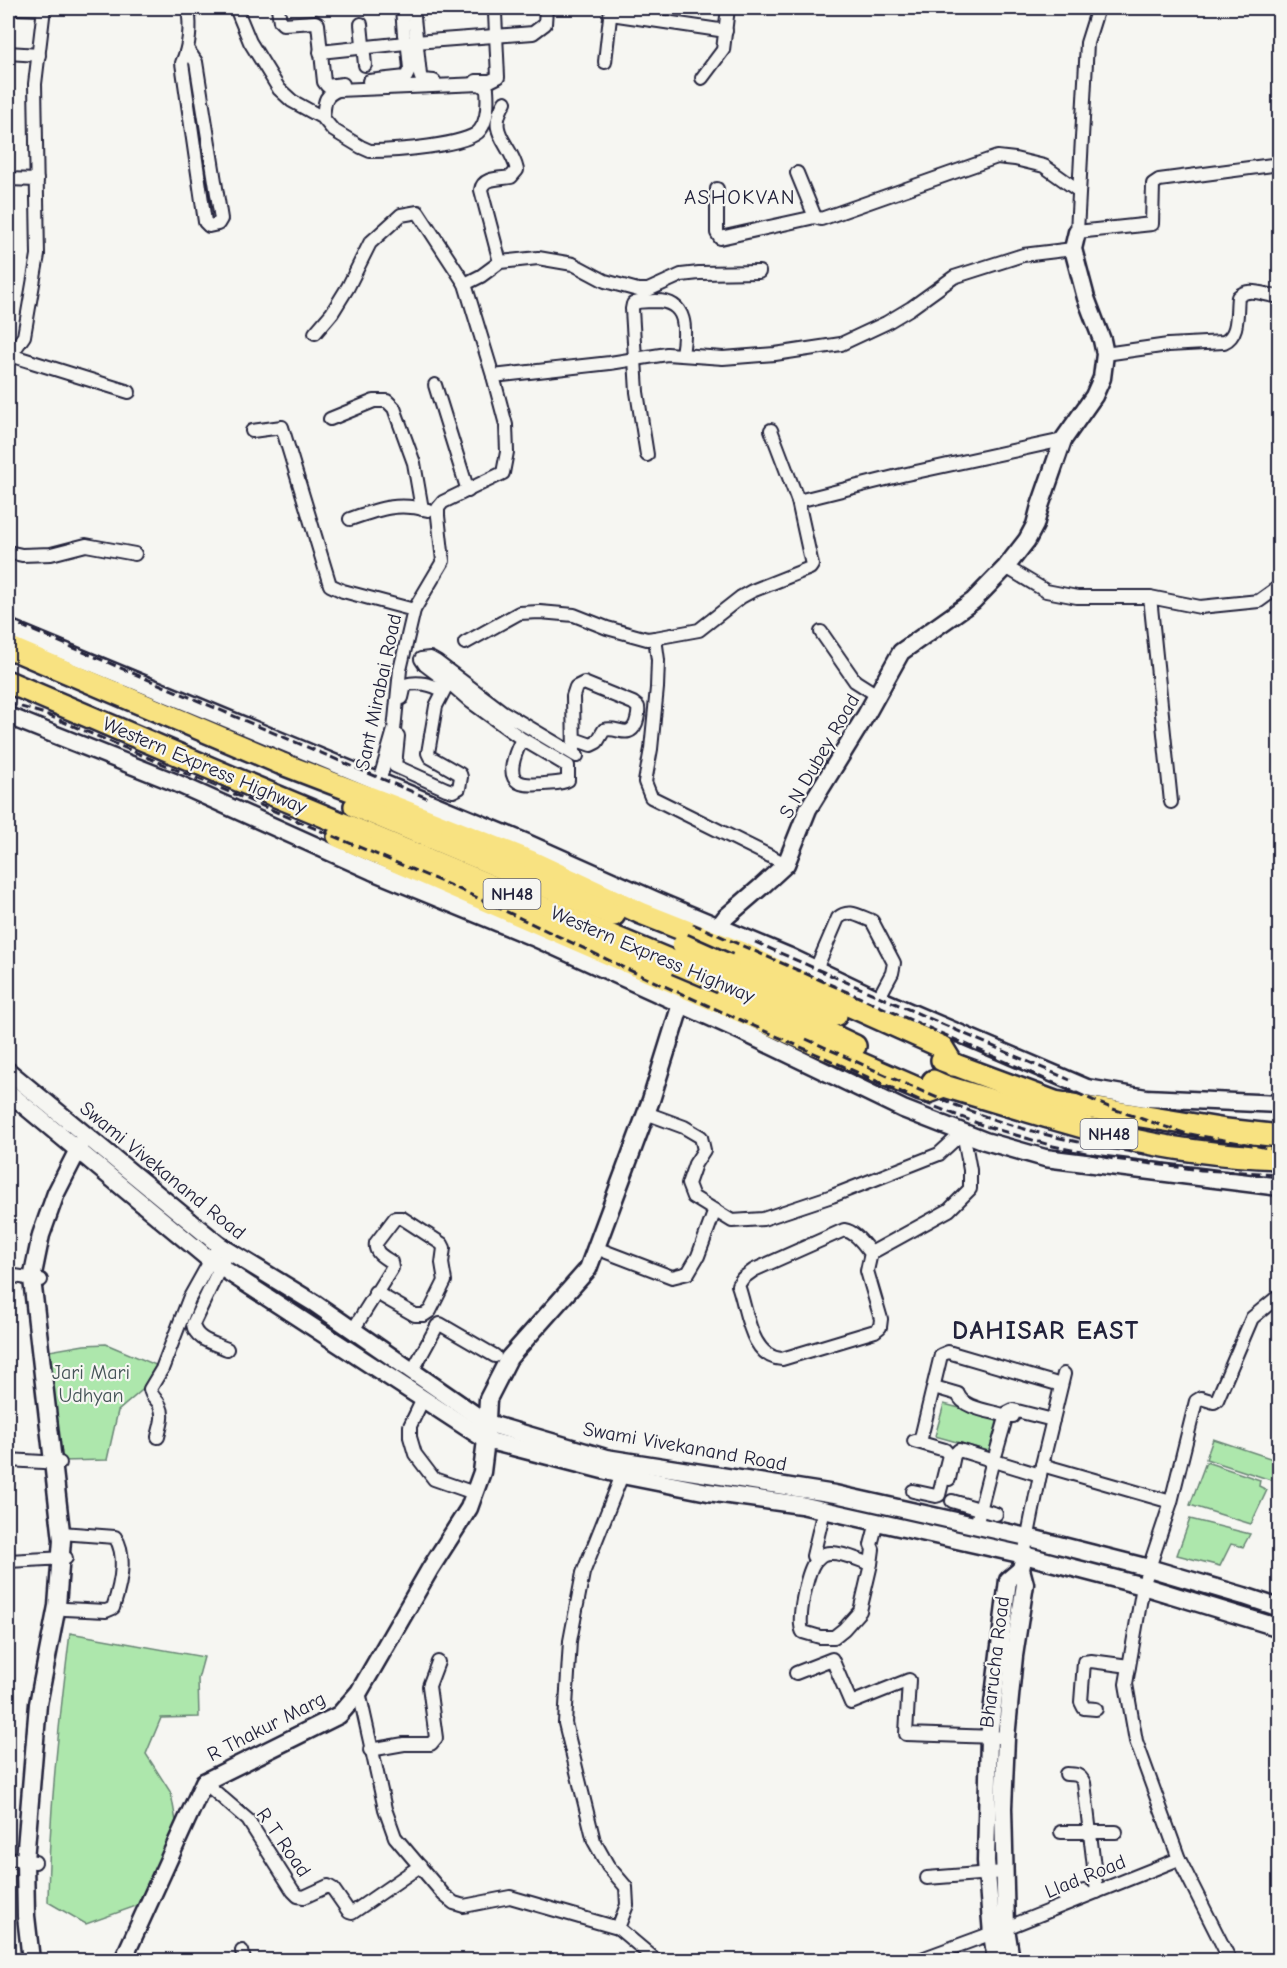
<svg xmlns="http://www.w3.org/2000/svg" width="1287" height="1968" font-family="'Comic Neue',sans-serif">
<style>
.green{fill:#ade7ac;stroke:#688474;stroke-width:1.5}
.lines{fill:none;stroke-linecap:round;stroke-linejoin:round}
.street-casing{stroke:#22223b;stroke-width:16}
.secondary-casing{stroke:#22223b;stroke-width:21}
.highway-casing{stroke:#22223b;stroke-width:26}
.street{stroke:#f6f6f2;stroke-width:12}
.secondary{stroke:#f6f6f2;stroke-width:16}
.highway{stroke:#f8e281;stroke-width:21}
.rail{stroke:#22223b;stroke-width:3;stroke-dasharray:9 4.5;stroke-linecap:butt}
.highway-bridge-casing{stroke:#22223b;stroke-width:26;stroke-linecap:butt}
.highway-bridge{stroke:#f8e281;stroke-width:21}
.labels{text-anchor:middle;stroke-width:4.5;stroke-linejoin:round;paint-order:stroke}
.shield{fill:#f6f6f2;stroke:#626272;stroke-width:1.5}
.shield-label{font-size:18px;font-weight:bold;fill:#22223b}
.street-label{font-size:20px;fill:#22223b;stroke:#f6f6f2}
.park-label{font-size:20px;fill:#455357;stroke:#f6f6f2}
.neighbourhood-label{font-size:21px;letter-spacing:1.5px;fill:#22223b;stroke:#f6f6f2}
.district-label{font-size:26px;font-weight:bold;letter-spacing:1.5px;fill:#22223b;stroke:#f6f6f2}
</style>
<rect width="100%" height="100%" fill="#f6f6f2"/>
<filter id="ink" filterUnits="userSpaceOnUse"><feTurbulence type="fractalNoise" baseFrequency=".0167" numOctaves="2"/><feDisplacementMap in="SourceGraphic" scale="12" xChannelSelector="R" yChannelSelector="G"/><feConvolveMatrix kernelMatrix="1 2 1 2 8 2 1 2 1" color-interpolation-filters="sRGB"/></filter>
<g filter="url(#ink)">
<g class="green">
<polygon points="106,1344 156,1365 141,1391 118,1411 107,1460 62,1461 49,1351 84,1345"/>
<polygon points="944,1404 998,1418 989,1451 935,1436"/>
<polygon points="1213,1439 1279,1461 1279,1473 1277,1482 1206,1459"/>
<polygon points="1206,1462 1260,1480 1259,1486 1267,1490 1251,1524 1190,1505"/>
<polygon points="1190,1519 1250,1534 1243,1547 1231,1544 1220,1566 1177,1555"/>
<path d="M70,1633l134,24 -6,22 1,38 -38,1 -15,36 25,39 6,34 -38,78 -53,19 -38,-22c1,-90 11,-179 22,-269z"/>
</g>
<g class="lines">
<defs>
<g id="street">
<polyline points="13,8 44,9"/>
<path d="M236,8l14,34 29,47 13,12 31,17 10,12 28,17 9,4c21,0 99,-5 110,-21 8,-10 8,-28 7,-41l-7,-5 -142,6c-15,6 -13,13 -15,28"/>
<polyline points="278,8 280,21 283,24 315,22 318,24 324,82 327,86 343,84"/>
<polyline points="402,8 404,35"/>
<polyline points="413,8 420,75 422,80 434,81"/>
<polyline points="1098,8 1087,43 1077,232 1152,224 1153,184 1159,180 1280,164"/>
<polyline points="1279,8 1280,11"/>
<polyline points="611,14 726,31"/>
<polyline points="361,24 365,65"/>
<path d="M188,50l8,12 25,157 -3,5 -9,2 -4,-4 -23,-159c8,-18 9,-36 6,-55"/>
<polyline points="320,52 415,42 533,33 545,24 546,8"/>
<polyline points="8,53 39,55"/>
<polyline points="605,62 611,8"/>
<polyline points="702,78 723,50 728,8"/>
<polyline points="369,81 406,77 410,69 408,48"/>
<polyline points="476,81 490,81 498,77 495,13"/>
<polyline points="797,173 815,217 821,219 997,157 1015,159 1044,166 1079,191"/>
<polyline points="8,179 37,180"/>
<polyline points="717,189 717,233 720,238 815,217"/>
<path d="M500,262l-19,-72c2,-13 19,-11 30,-13l6,-7c-6,-28 -32,-36 -12,-68"/>
<polyline points="465,284 481,276 500,262 538,258 573,264 605,281 638,290 648,290 681,275 699,273 759,272"/>
<polyline points="315,333 332,313 348,287 370,243 401,215 418,212 465,284 493,376 506,425 507,452 503,473 443,502 438,508 438,516 443,561 414,610 400,670 394,730 377,789"/>
<path d="M1105,354l63,-9 56,-3c16,-7 12,-30 14,-45 10,-10 24,-3 37,-1l5,-1"/>
<polyline points="10,355 129,392"/>
<polyline points="8,359 24,336 38,255 35,84 44,8"/>
<polyline points="493,376 610,363 667,354 723,358 775,354 841,344 886,323 911,308 954,277 1023,255 1073,249"/>
<polyline points="435,385 468,491"/>
<polyline points="330,419 374,401 387,401 394,408 414,463 422,509"/>
<polyline points="771,430 798,501 812,565 810,568 752,591 741,597 699,630 655,638 658,660 657,688 651,749 645,782 651,797 786,864"/>
<polyline points="252,431 282,427 330,585 343,591 414,610"/>
<path d="M647,455l-10,-63 -5,-83 1,-5c6,-4 15,-2 23,-3 32,0 30,29 26,53"/>
<polyline points="798,501 902,475 1063,440"/>
<path d="M350,519c29,-10 47,-17 78,-9"/>
<polyline points="8,552 22,555 51,554 86,545 135,554"/>
<polyline points="1006,567 1046,591 1077,597 1150,597 1200,607 1259,601 1280,586"/>
<polyline points="1150,597 1171,802"/>
<polyline points="821,632 855,681 877,695"/>
<polyline points="465,643 519,613 540,612 574,615 607,628 647,639 655,638"/>
<path d="M402,698l3,-13c12,-4 27,-1 38,6"/>
<polyline points="398,736 395,766 446,789 453,791 459,788 461,777 460,774 430,757 428,753 436,706 451,677"/>
<path d="M522,739c-6,12 -20,42 3,45 6,1 13,0 19,0 9,-1 17,0 24,-4v-14l-46,-27 -51,-37 -17,-15 -29,-22 -4,-6 9,-1 7,4 66,50 74,44"/>
<path d="M574,754l-1,-58 3,-9 8,-4 49,20 5,4c1,6 0,10 -2,16 -7,17 -18,3 -32,7l-7,12 -6,3 -17,-6"/>
<path d="M816,969l22,-51c11,-10 22,-1 34,3l22,42 -2,10 -14,26"/>
<polyline points="646,1113 684,1127 701,1137 704,1150 695,1164 688,1184 693,1197 732,1221 763,1219 832,1196 939,1154 963,1132"/>
<polyline points="596,1248 672,1277 688,1273 698,1256 715,1210"/>
<path d="M871,1253c-8,-9 -15,-21 -27,-23l-90,40 -11,8 -5,7c9,24 12,73 44,74l93,-28 5,-4 1,-8 -14,-48 4,-18 78,-43 21,-21v-19l-7,-38"/>
<polyline points="8,1275 41,1280"/>
<path d="M353,1330l39,-62 -1,-6c-7,-5 -17,-9 -15,-19l19,-25h7l40,26 2,4 -2,15 3,18 -15,30 -6,4h-9l-40,-23"/>
<path d="M227,1349c-13,-6 -32,-9 -34,-25l35,-73"/>
<polyline points="413,1370 437,1326 440,1324 495,1356"/>
<path d="M934,1387l24,7c4,14 32,17 45,21l10,-5 40,10"/>
<polyline points="423,1399 410,1426 410,1437 415,1454 434,1479 474,1493"/>
<path d="M158,1437c2,-10 7,-21 2,-31 -3,-8 -8,-7 -10,-17l12,-20 27,-70 30,-54"/>
<polyline points="920,1442 941,1355 948,1352 1061,1385"/>
<polyline points="996,1453 1006,1418 1007,1415 1013,1416"/>
<polyline points="8,1460 60,1463"/>
<polyline points="1042,1465 1171,1502"/>
<polyline points="622,1475 583,1573 570,1641 565,1723 594,1841 608,1866 626,1887 627,1905 618,1928 656,1960"/>
<polyline points="949,1479 954,1455 959,1450 1040,1475"/>
<polyline points="913,1491 936,1496 939,1495 949,1455 945,1450 914,1441"/>
<polyline points="952,1501 996,1514"/>
<polyline points="976,1526 993,1460"/>
<path d="M61,1533l54,4c13,19 5,50 -2,71l-7,3 -41,-2"/>
<polyline points="1024,1555 1042,1465 1064,1374"/>
<polyline points="813,1556 824,1510"/>
<polyline points="8,1561 66,1558"/>
<path d="M871,1564c-13,-4 -33,-14 -47,-10 -3,1 -8,6 -10,9 -7,11 -18,59 -11,69l17,5h14l10,-8 16,-18 11,-47 2,-15 -2,-4 6,-23"/>
<polyline points="796,1673 832,1659 851,1703 909,1680 906,1734 996,1737"/>
<polyline points="359,1692 385,1809 395,1837 444,1895 454,1903 464,1906 510,1897 618,1928"/>
<polyline points="1096,1709 1084,1708 1081,1702 1084,1662 1091,1661 1129,1666"/>
<polyline points="370,1750 404,1744 431,1744 436,1738 429,1686 438,1662"/>
<path d="M1066,1774c9,0 14,0 18,9l13,109"/>
<polyline points="204,1782 248,1820 293,1891 298,1896 304,1897 328,1886 333,1889 349,1912 352,1913 420,1866"/>
<polyline points="1061,1832 1116,1832"/>
<polyline points="8,1858 35,1862"/>
<polyline points="927,1878 1004,1872"/>
<polyline points="1063,1896 1084,1891"/>
<polyline points="242,1951 244,1960"/>
<polyline points="919,1960 1006,1928 1179,1859"/>
<polyline points="1230,1960 1179,1859 1136,1741 1126,1684 1143,1586 1171,1502 1196,1401 1201,1398 1214,1402 1217,1400 1252,1318 1280,1295"/>
</g>
<g id="secondary">
<polyline points="8,628 527,843 655,900 788,956 872,996 1087,1088 1146,1098 1280,1104"/>
<polyline points="8,716 174,782 372,871 533,937 743,1032 903,1109 985,1141 1045,1158 1280,1187"/>
<polyline points="704,950 709,939 726,917 762,886 786,864 808,809 866,715 901,652 973,601 1006,567 1027,540 1035,525 1040,506 1063,440 1094,396 1102,378 1105,354 1102,340 1086,298 1073,249 1077,232"/>
<polyline points="8,1071 219,1245 314,1303 487,1423 606,1458 835,1494 1027,1537 1149,1568 1244,1596 1280,1608"/>
<polyline points="8,1092 210,1260 486,1440 622,1475 708,1492 801,1505 1024,1555 1143,1586 1280,1628"/>
<polyline points="31,1960 26,1916 25,1860 38,1704 57,1606 62,1540 32,1279 41,1235 56,1193 83,1140"/>
<polyline points="123,1960 204,1782 339,1715 359,1692 430,1569 469,1508 482,1472 486,1440 488,1399 509,1358 588,1269 651,1100 681,1004 692,980"/>
<polyline points="996,1960 992,1934 986,1861 989,1737 1008,1580 1021,1569"/>
<polyline points="1011,1960 1006,1928 1003,1808 1006,1738 1014,1656 1025,1584 1021,1569 1024,1555"/>
</g>
<g id="highway">
<polyline points="8,647 280,763 400,809 530,861 641,913 742,953 846,1004 942,1047 953,1065"/>
<polyline points="8,682 238,780 676,963"/>
<polyline points="355,806 614,915"/>
<polyline points="338,836 921,1090 928,1092 944,1086"/>
<polyline points="728,965 836,1015"/>
<polyline points="721,982 855,1046"/>
<polyline points="942,1060 1055,1102 1226,1130 1280,1136"/>
<path d="M933,1081l11,5c57,17 114,35 172,50 53,13 109,20 164,22"/>
</g>
</defs>
<use href="#street" class="street-casing"/>
<use href="#secondary" class="secondary-casing"/>
<use href="#highway" class="highway-casing"/>
<use href="#street" class="street"/>
<use href="#secondary" class="secondary"/>
<use href="#highway" class="highway"/>
<g class="rail">
<polyline points="8,620 427,798"/>
<polyline points="8,703 45,714 463,891 642,976 928,1104 982,1125 1053,1146 1114,1159 1201,1170 1280,1174"/>
<polyline points="693,924 1113,1109 1184,1133 1280,1150"/>
<polyline points="755,942 1070,1080"/>
<path d="M806,1039c59,26 117,55 178,77 49,18 109,30 161,38"/>
</g>
<defs>
<g id="highway-bridge">
<polyline points="683,945 728,965"/>
<polyline points="676,963 721,982"/>
</g>
</defs>
<use href="#highway-bridge" class="highway-bridge-casing"/>
<use href="#highway-bridge" class="highway-bridge"/>
</g>
</g>
<g class="labels">
<g class="shield">
<rect x="483.5" y="879" width="57" height="30" rx="4.5"/>
<rect x="1080.5" y="1119" width="57" height="30" rx="4.5"/>
</g>
<g class="shield-label">
<text x="512" y="900">NH48</text>
<text x="1109" y="1140">NH48</text>
</g>
<g class="street-label">
<text transform="translate(378 692) rotate(-78)" y="7">Sant Mirabai Road</text>
<text transform="translate(819 756) rotate(-60)" y="7">S N Dubey Road</text>
<text transform="translate(205 765) rotate(23)" y="7">Western Express Highway</text>
<text transform="translate(653 954) rotate(23)" y="7">Western Express Highway</text>
<text transform="translate(163 1170) rotate(39)" y="7">Swami Vivekanand Road</text>
<text transform="translate(685 1446) rotate(10)" y="7">Swami Vivekanand Road</text>
<text transform="translate(994 1662) rotate(-83)" y="7">Bharucha Road</text>
<text transform="translate(266 1726) rotate(-27)" y="7">R Thakur Marg</text>
<text transform="translate(284 1842) rotate(55)" y="7">R T Road</text>
<text transform="translate(1085 1876) rotate(-22)" y="7">Llad Road</text>
</g>
<g class="park-label">
<text x="91" y="1379">Jari Mari<tspan x="91" dy="23">Udhyan</tspan></text>
</g>
<g class="neighbourhood-label">
<text x="740" y="204">ASHOKVAN</text>
</g>
<g class="district-label">
<text x="1046" y="1339">DAHISAR EAST</text>
</g>
</g>
<rect width="1287" height="1968" fill="none" stroke="#f6f6f2" stroke-width="30"/>
<rect x="15" y="15" width="1257" height="1938" fill="none" stroke="#22223b" stroke-width="2" filter="url(#ink)"/>
</svg>
